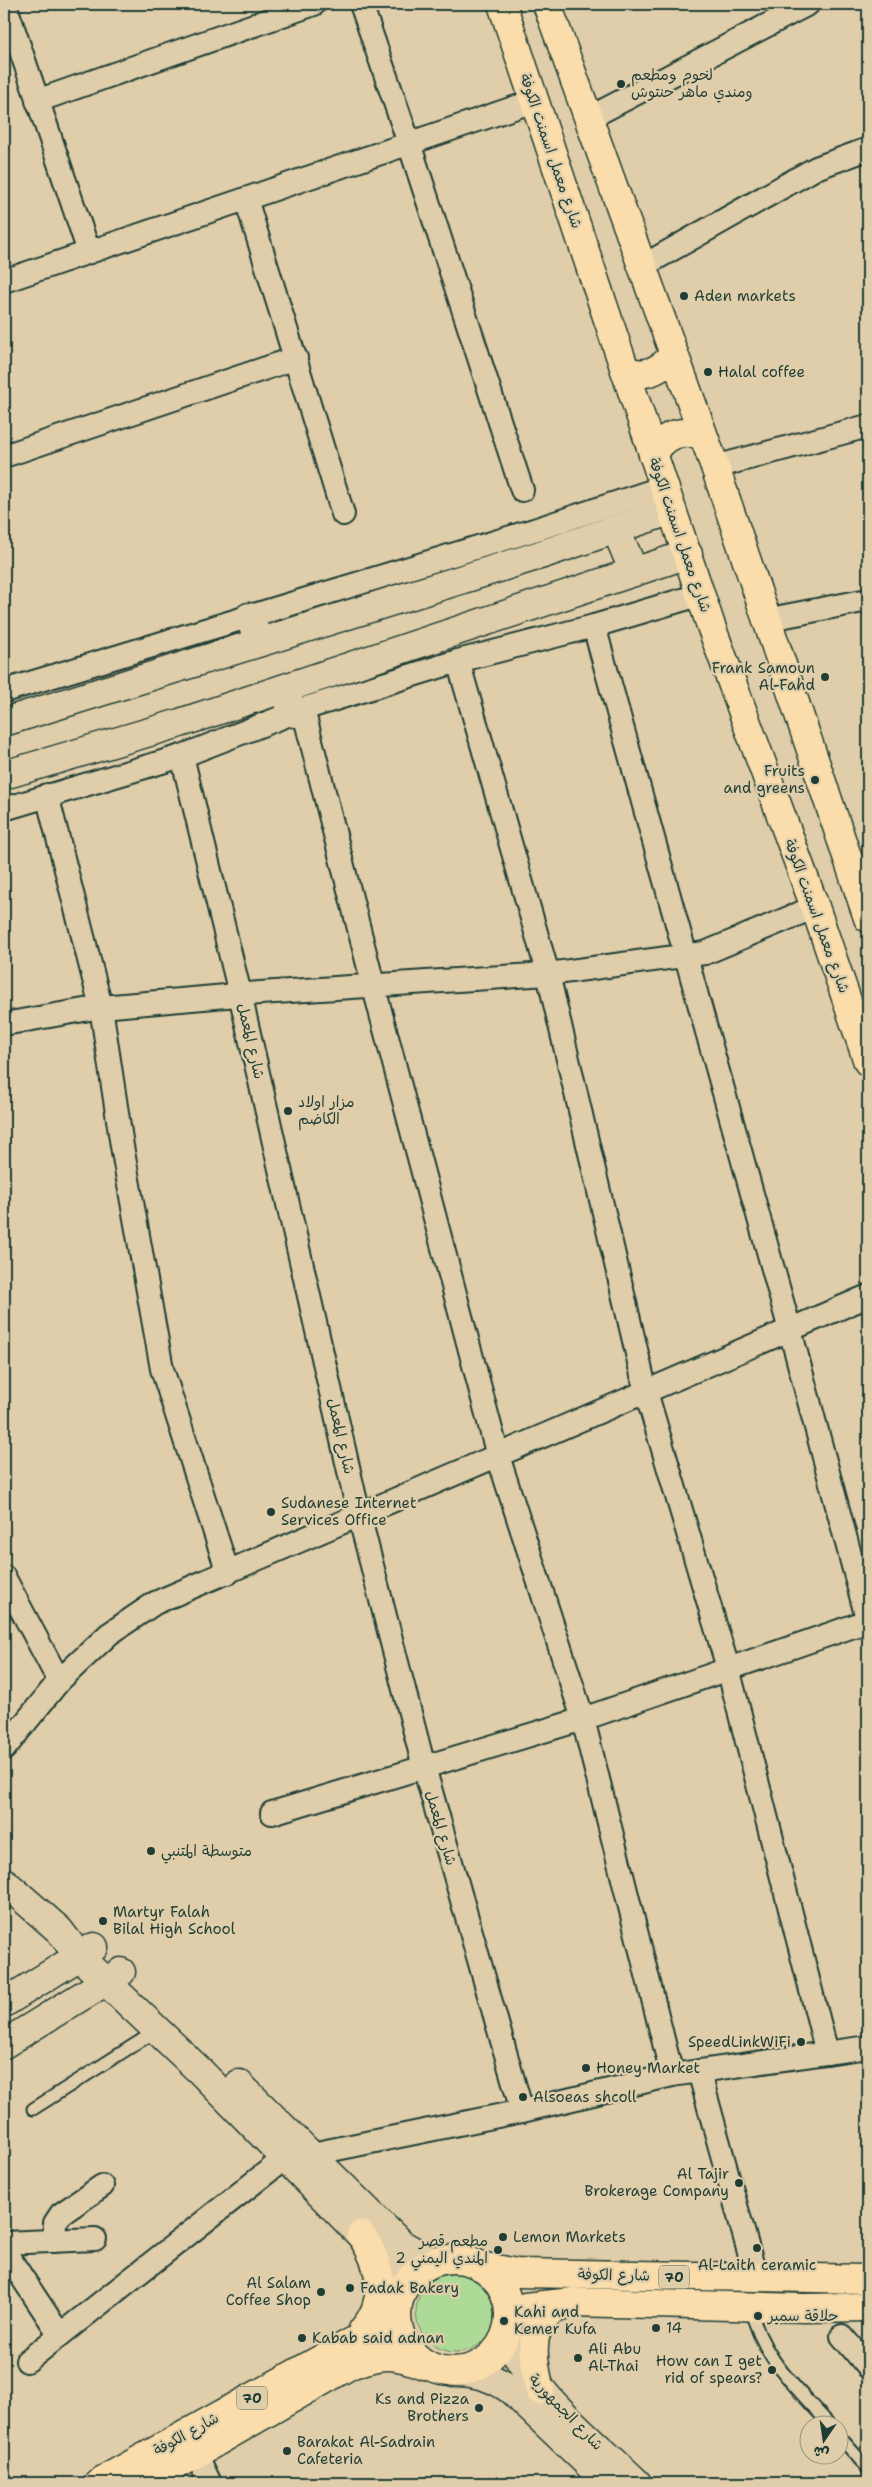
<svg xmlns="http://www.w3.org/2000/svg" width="872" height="2487" font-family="'Shantell Sans','Playpen Sans Arabic',sans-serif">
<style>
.green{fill:#aeda98;stroke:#668c66}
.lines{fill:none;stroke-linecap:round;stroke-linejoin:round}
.lane-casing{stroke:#1f3d34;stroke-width:15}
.street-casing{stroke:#1f3d34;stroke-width:26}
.secondary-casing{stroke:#1f3d34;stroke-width:31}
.primary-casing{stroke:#1f3d34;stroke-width:31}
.highway-casing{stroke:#1f3d34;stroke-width:31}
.lane{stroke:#e0ceab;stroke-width:11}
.street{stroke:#e0ceab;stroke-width:22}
.secondary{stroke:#e0ceab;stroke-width:28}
.primary{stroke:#faddab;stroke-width:28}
.highway{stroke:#faddab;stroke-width:28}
.poi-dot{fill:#1f3d34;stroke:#e0ceab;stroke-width:2}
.labels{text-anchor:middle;stroke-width:4.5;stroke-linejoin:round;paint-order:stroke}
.shield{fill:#e0ceab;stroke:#596858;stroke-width:1}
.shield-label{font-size:14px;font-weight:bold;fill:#1f3d34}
.poi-label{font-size:15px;fill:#1f3d34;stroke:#e0ceab;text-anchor:start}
.street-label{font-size:15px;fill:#1f3d34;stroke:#e0ceab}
</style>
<rect width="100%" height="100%" fill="#e0ceab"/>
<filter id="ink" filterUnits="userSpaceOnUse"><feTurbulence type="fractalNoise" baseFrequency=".02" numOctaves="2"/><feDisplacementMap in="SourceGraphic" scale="10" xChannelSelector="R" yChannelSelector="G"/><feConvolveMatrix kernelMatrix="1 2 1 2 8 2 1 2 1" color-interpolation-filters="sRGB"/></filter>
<g filter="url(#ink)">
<circle class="green" cx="456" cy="2312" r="40"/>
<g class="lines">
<defs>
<g id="lane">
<polyline points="33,2109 156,2031"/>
<path d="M750,2306c11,51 46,81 79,118"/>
<polyline points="840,2437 868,2469"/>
</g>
<g id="street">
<polyline points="5,4 89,252"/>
<polyline points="361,4 409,143 522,490"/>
<polyline points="37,101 314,4"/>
<polyline points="587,119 808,4"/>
<polyline points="246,199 343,514"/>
<polyline points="641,267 816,168 868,149"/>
<polyline points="4,281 534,101"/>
<polyline points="4,456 296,358"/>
<polyline points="715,467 868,426"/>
<polyline points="765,620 868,600"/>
<polyline points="594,626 790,1330 868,1622"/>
<polyline points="458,661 548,974 646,1392 728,1668 827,2053"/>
<polyline points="4,691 534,530 664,487"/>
<polyline points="303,709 373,984 498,1456 583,1719 672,2075"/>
<polyline points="182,756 240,994 359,1515 424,1767 522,2111"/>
<polyline points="47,795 101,1007 122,1146 162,1369 228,1573"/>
<polyline points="4,809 182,756 303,709 458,661 594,626 702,594"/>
<polyline points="4,1024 101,1007 260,993 548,974 705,953 815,907"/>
<polyline points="4,1577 59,1681"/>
<polyline points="4,1749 59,1681 109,1634 155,1603 868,1296"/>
<polyline points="272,1813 583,1719 868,1621"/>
<polyline points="699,2071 756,2278"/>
<polyline points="312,2154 522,2111 672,2075 868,2047"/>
<polyline points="54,2241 55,2223 61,2214 102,2186"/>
<polyline points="4,2243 95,2239"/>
<polyline points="4,2250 60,2335"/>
<polyline points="842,2336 868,2367"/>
<polyline points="27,2361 285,2158"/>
<polyline points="196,2454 210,2483"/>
</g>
<g id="secondary">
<polyline points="616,529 634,572"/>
<polyline points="249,617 260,642"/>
<polyline points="283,689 294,713"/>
<polyline points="4,722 540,555 672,510"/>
<polyline points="4,775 180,723 688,554"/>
<path d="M4,1882l55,48 21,27 120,114 183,187c11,13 18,21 17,38"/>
<polyline points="4,2003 94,1947"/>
<polyline points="4,2044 121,1972"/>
<polyline points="239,2084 401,2244 429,2260 443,2260"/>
<path d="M506,2334c25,59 85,105 131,149"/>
<path d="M454,2372c22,0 39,5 57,18l97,93"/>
</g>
<g id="primary">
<polyline points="502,4 711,626 815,907 868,1062"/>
<polyline points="547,4 715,467 868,918"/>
<path d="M625,370c20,9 35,0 49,-15"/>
<path d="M653,455c11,-21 28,-26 50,-20"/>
</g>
<g id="highway">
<path d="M361,2235c21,31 28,65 2,95"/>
<circle cx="453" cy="2315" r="56"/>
<polyline points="480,2266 517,2273 868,2279"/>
<polyline points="509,2319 516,2311 525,2307 573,2302 805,2308 868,2307"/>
<path d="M540,2390c-6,-25 -14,-59 10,-78 5,-4 14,-6 21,-9"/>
<polyline points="98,2483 370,2332 383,2321 398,2302"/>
<path d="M145,2483l205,-118c31,-11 42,-13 74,0"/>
</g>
</defs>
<use href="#lane" class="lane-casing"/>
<use href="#street" class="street-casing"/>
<use href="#secondary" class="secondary-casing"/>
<use href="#primary" class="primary-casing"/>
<use href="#highway" class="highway-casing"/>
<use href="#lane" class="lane"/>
<use href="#street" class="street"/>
<use href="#secondary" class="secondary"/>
<use href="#primary" class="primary"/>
<use href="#highway" class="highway"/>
</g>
</g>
<g class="poi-dot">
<circle cx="621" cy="84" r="5"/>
<circle cx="684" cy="296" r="5"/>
<circle cx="708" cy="372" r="5"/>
<circle cx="825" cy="677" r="5"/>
<circle cx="815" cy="780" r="5"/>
<circle cx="288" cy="1111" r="5"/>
<circle cx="271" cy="1512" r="5"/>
<circle cx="151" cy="1851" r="5"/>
<circle cx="103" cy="1921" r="5"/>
<circle cx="801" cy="2042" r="5"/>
<circle cx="586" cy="2068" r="5"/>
<circle cx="523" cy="2097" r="5"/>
<circle cx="739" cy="2183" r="5"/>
<circle cx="503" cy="2237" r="5"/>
<circle cx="757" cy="2248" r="5"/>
<circle cx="498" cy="2250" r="5"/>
<circle cx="350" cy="2288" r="5"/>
<circle cx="321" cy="2292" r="5"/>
<circle cx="758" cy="2316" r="5"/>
<circle cx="504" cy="2321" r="5"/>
<circle cx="656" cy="2328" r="5"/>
<circle cx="302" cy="2338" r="5"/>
<circle cx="578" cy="2358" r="5"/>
<circle cx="772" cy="2370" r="5"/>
<circle cx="479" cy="2408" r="5"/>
<circle cx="287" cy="2451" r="5"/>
</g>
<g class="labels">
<g class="shield">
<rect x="659" y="2265.5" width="30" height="23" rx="4"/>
<rect x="237" y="2386.5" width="30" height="23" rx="4"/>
</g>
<g class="shield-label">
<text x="674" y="2282">70</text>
<text x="252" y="2403">70</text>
</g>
<g class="poi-label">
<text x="631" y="80">لحوم ومطعم<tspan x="631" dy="17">ومندي ماهر حنتوش</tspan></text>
<text x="694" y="301">Aden markets</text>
<text x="718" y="377">Halal coffee</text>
<text x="815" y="673" text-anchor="end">Frank Samoun<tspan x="815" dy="17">Al-Fahd</tspan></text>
<text x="805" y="776" text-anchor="end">Fruits<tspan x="805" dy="17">and greens</tspan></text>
<text x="298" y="1107">مزار اولاد<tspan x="298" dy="17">الكاضم</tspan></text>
<text x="281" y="1508">Sudanese Internet<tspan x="281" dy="17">Services Office</tspan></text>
<text x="161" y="1856">متوسطة المتنبي</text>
<text x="113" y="1917">Martyr Falah<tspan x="113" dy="17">Bilal High School</tspan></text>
<text x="791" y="2047" text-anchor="end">SpeedLinkWiFi</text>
<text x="596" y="2073">Honey Market</text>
<text x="533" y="2102">Alsoeas shcoll</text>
<text x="729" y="2179" text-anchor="end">Al Tajir<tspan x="729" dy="17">Brokerage Company</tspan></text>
<text x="513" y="2242">Lemon Markets</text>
<text x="488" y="2246" text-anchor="end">مطعم قصر<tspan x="488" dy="17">المندي اليمني 2</tspan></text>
<text x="757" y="2270" text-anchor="middle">Al-Laith ceramic</text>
<text x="311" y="2288" text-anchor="end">Al Salam<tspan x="311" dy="17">Coffee Shop</tspan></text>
<text x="360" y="2293">Fadak Bakery</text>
<text x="514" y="2317">Kahi and<tspan x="514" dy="17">Kemer Kufa</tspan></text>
<text x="768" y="2321">حلاقة سمير</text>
<text x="666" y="2333">14</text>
<text x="312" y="2343">Kabab said adnan</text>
<text x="588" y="2354">Ali Abu<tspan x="588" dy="17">Al-Thai</tspan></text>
<text x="762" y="2366" text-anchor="end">How can I get<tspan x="762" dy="17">rid of spears?</tspan></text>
<text x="469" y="2404" text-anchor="end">Ks and Pizza<tspan x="469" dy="17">Brothers</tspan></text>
<text x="297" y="2447">Barakat Al-Sadrain<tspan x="297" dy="17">Cafeteria</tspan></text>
</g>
<g class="street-label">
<text transform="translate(551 151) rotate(71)" y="5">شارع معمل اسمنت الكوفة</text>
<text transform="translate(680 535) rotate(71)" y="5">شارع معمل اسمنت الكوفة</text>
<text transform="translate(817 916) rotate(70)" y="5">شارع معمل اسمنت الكوفة</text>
<text transform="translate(251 1041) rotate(77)" y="5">شارع المعمل</text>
<text transform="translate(341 1436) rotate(77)" y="5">شارع المعمل</text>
<text transform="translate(441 1828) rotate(74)" y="5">شارع المعمل</text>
<text transform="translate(614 2275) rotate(1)" y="5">شارع الكوفة</text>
<text transform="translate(566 2412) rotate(46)" y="5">شارع الجمهورية</text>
<text transform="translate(186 2434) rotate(-29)" y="5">شارع الكوفة</text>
</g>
</g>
<rect width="872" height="2487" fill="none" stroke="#e0ceab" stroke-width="20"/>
<rect x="10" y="10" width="852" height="2467" fill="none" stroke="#1f3d34" stroke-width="2" filter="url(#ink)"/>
<g transform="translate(824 2440) rotate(193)"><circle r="24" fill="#e0ceab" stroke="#93947b"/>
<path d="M0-4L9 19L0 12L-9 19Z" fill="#1f3d34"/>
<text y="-8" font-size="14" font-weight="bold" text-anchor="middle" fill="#1f3d34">ش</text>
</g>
</svg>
